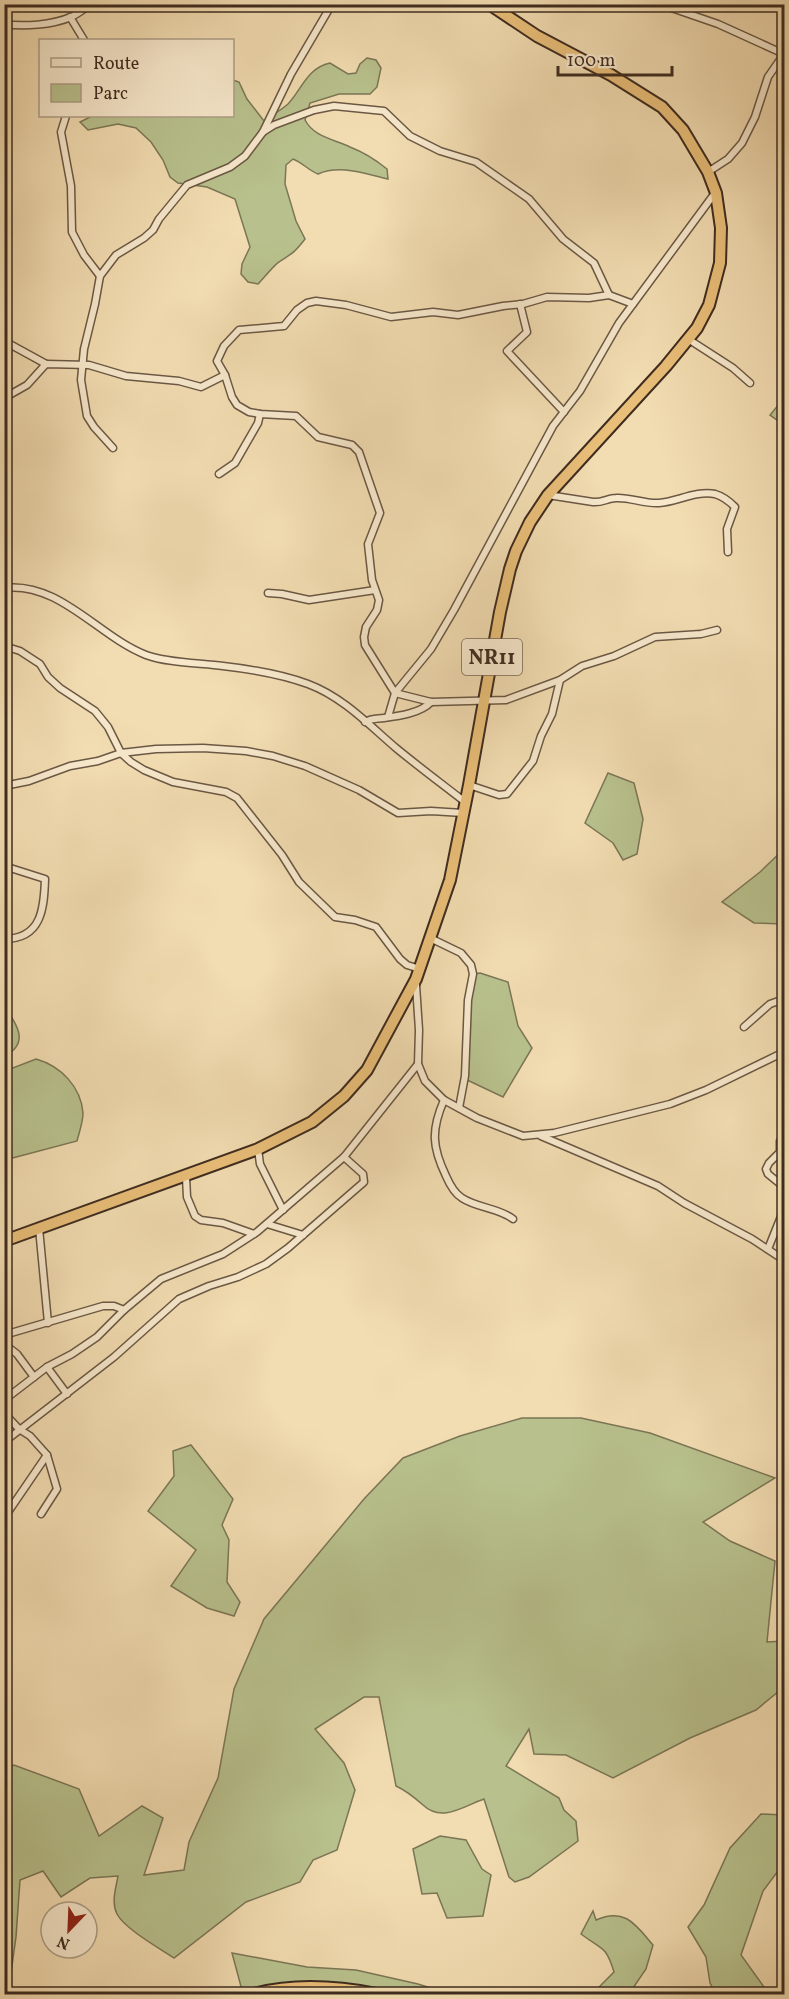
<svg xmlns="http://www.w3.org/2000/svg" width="789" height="1999" font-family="Vollkorn,serif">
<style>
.green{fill:#b8c18d;stroke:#7b7656;stroke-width:1.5}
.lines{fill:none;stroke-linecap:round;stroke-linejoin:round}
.street-casing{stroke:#6b5844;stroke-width:9}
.highway-casing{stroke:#3e2c20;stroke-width:14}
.street{stroke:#f7e8cc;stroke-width:6}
.highway{stroke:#e9be78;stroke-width:10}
.labels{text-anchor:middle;stroke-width:4.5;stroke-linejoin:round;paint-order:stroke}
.shield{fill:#f7e8cc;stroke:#766454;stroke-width:1.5}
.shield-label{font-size:21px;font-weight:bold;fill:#3e2c20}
</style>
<rect width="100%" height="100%" fill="#f2dcb1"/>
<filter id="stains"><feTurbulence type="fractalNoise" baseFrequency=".00333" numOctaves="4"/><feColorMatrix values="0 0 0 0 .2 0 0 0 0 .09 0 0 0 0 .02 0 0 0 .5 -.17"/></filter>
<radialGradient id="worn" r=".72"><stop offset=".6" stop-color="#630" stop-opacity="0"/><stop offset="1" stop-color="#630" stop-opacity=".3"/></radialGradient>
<g class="green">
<path d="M367,58l9,2 5,8 -4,19 -7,7h-31l-29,9 -5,17c9,17 28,19 45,27 13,5 26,13 37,22l1,10c-23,-5 -48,-15 -70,-5 -10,-4 -15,-11 -25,-15l-7,6 -1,19 11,37 9,18c-10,13 -12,14 -26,23 -4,2 -16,17 -21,22l-10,-2 -7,-8 1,-10 8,-17 -15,-48 -28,-12 -29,-4 -8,-6 -7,-17 -12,-18 -15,-14 -18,-4 -30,6 -8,-8 12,-6h140l1,-36 6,2 8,17 17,22c7,-5 17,-11 24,-17 14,-15 19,-36 42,-41l18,11 8,-1 4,-9z"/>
<polygon points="784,398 784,425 770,415"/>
<polygon points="608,773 634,783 643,819 637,854 623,860 613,843 585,823"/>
<polygon points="784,849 784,924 754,923 722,902 760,872"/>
<polygon points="480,973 508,982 518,1026 532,1048 503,1097 465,1079 473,974"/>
<path d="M4,1006c13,18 26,37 1,50z"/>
<path d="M36,1059c25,7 45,28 47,54 0,9 -4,20 -6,28l-72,19v-89z"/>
<path d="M522,1418h59l69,15 125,45 -72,44 27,19 45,20 -8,81 17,-1v46l-28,23 -66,28 -77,40 -47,-23 -32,-1 -5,-25 -23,37 53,32 5,12 12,11 2,20 -49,36 -14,5 -6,-5 -25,-78c-20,7 -42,24 -61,6 -9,-8 -16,-14 -27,-19l-17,-89h-15l-49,32 29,34 11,27 -18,60 -24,10 -13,22 -54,20 -72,56c-15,-10 -49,-29 -57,-44 -6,-12 -1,-26 1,-38l-28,2 -29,19 -18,-26 -23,9 -4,57 -8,57h-3v-224l9,-5 65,24 20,47 43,-30 21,12 -19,57 40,-5 5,-28 29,-64 16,-89 30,-70 100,-120 39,-41 57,-22z"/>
<polygon points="191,1445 233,1499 222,1525 229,1540 227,1582 240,1602 234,1616 207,1608 171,1586 196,1550 148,1511 174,1476 173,1451"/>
<polygon points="761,1814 784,1815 784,1863 763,1891 741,1955 769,1994 716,1994 710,1983 706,1957 688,1927 704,1905 730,1848"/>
<polygon points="440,1836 466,1840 482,1869 491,1875 483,1916 447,1918 437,1893 422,1894 413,1849"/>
<path d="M593,1911l3,9c29,-13 40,5 57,25l-7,24 -17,25h-32l1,-6 16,-16c-8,-27 -12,-22 -33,-38z"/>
<polygon points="232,1953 307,1967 356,1970 418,1984 450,1994 377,1994 341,1987 243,1994"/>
</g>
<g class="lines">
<defs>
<g id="street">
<polyline points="660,4 718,24 784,54"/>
<polyline points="782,4 784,7"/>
<polyline points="70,17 84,40"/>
<path d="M4,24c20,3 48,1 67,-7 7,-3 14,-9 20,-13"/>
<polyline points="66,116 61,132 71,186 72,232 84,255 100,276"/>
<polyline points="263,132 274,125 314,110 334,106 384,111 410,136 440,151 476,162 529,199 563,239 594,263 609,295"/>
<polyline points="708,172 728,159 742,143 755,117 768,77 784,54"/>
<polyline points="520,304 527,332 507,351 564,412"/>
<polyline points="633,304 609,295 589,298 547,297 523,304 503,306 458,315 433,312 391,317 346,305 316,301 307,303 297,310 284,326 239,330 224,346 217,361 225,375 232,397 237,405 249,412 260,414 296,416 318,437 352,445 359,452 380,513 368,544 372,580 379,600 377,610 366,627 364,637 365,645 395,693 431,702 506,700 560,680 582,666 614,656 655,637 701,634 717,630"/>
<polyline points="688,339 733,368 750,383"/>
<polyline points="4,341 46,364"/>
<polyline points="4,398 27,385 46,364 89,365 126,376 179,381 201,387 225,375"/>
<polyline points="113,448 94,427 87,416 81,380 84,349 95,304 100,276 116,255 144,238 153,230 159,219 187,185 230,167 245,156 263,132 291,74 332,4"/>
<polyline points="219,474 235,463 258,423 260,414"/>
<path d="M548,495l45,7c9,1 15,-4 23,-4 14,-1 28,6 43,5 17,-1 38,-13 56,-9 7,2 14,7 20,13l-8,22 1,23"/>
<path d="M4,588c55,-7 95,49 142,67 21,8 55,8 77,11 26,3 61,9 85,18 35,13 61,41 88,64 23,19 46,36 69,54"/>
<polyline points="268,593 282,594 309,600 375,590"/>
<polyline points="4,646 20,651 40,664 48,677 60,688 95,711 108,727 121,753 131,762 144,770 173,782 226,792 237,798 282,855 299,882 335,917 355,920 376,927 400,959 407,965 420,969"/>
<polyline points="388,717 395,693 431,649 454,610 553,426 580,391 619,323 715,193"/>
<path d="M365,722c7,-4 11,-3 19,-4 15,-2 37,-5 47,-16"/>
<polyline points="469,785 499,795 507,794 533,761 541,736 552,714 560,680"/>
<polyline points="4,786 29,781 70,766 98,761 121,753 156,749 203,748 246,751 273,756 305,766 359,790 398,813 431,811 463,813"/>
<path d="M4,866l41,13c-1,29 -3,60 -41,60"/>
<polyline points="430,938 461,953 471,965 473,974 468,1000 465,1076 459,1108"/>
<polyline points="416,985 419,1030 418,1064 425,1081 444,1100 477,1118 523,1136 554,1133 670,1104 706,1090 784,1052"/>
<polyline points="744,1027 770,1004 784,999"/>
<path d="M444,1100c-13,30 -12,47 2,76 3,7 8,17 16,22 15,10 37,10 51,21"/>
<polyline points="541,1136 658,1186 684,1203 752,1239 784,1260"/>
<polyline points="784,1136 780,1141 780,1152 769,1163 766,1169 768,1174 784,1187"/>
<polyline points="258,1149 260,1164 283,1210"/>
<polyline points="186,1177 187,1197 195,1216 201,1220 223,1223 254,1234"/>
<polyline points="267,1224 303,1235"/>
<polyline points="39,1228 48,1323"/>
<polyline points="768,1249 784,1209"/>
<polyline points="4,1335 103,1306 114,1306 124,1310"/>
<polyline points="4,1344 17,1354 34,1377"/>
<polyline points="47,1367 67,1394"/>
<polyline points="4,1400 47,1367 72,1354 97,1337 124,1310 161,1279 223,1254 257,1232 344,1157 418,1064"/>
<polyline points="4,1413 19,1429 30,1436 47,1455 57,1489 41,1514"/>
<polyline points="4,1442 114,1357 179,1299 209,1286 238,1277 266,1264 288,1248 364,1182 363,1174 344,1157"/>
<polyline points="4,1518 47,1455"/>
</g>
<g id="highway">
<polyline points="4,1241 258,1149 312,1122 344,1096 367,1070 416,979 450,880 469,785 500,612 510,569 516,551 530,522 548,495 666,366 697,328 709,305 720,263 721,228 716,193 708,172 683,130 662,107 611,75 537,36 489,4"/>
<path d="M254,1994c41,-11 82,-8 123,0"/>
</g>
</defs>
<use href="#street" class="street-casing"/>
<use href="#highway" class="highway-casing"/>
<use href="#street" class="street"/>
<use href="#highway" class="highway"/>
</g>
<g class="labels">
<rect class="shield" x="462" y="639" width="60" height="36" rx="4.5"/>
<g class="shield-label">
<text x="492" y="664">NR11</text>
</g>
</g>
<rect width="789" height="1999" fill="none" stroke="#f2dcb1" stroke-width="24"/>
<rect x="6" y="6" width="777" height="1987" fill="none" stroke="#3e2c20" stroke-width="3"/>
<rect x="12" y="12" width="765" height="1975" fill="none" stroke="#3e2c20" stroke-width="1.5"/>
<rect x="39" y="39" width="195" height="78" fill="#f7e8cc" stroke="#ad9d87" stroke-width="1.5"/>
<rect x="51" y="58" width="30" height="9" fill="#f7e8cc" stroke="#ad9d87" stroke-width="1.5"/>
<text x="93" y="69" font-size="18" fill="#3e2c20">Route</text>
<rect x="51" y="84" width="30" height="18" fill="#b8c18d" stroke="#ad9d87" stroke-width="1.5"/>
<text x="93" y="99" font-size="18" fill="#3e2c20">Parc</text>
<g transform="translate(69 1930) rotate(203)"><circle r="28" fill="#f7e8cc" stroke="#ad9d87" stroke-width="1.5"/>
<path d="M0-4.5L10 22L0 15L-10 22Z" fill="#8f2418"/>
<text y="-9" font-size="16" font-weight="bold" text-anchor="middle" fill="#3e2c20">N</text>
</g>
<path d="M558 66v9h114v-9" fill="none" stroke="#3e2c20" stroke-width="3"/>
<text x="567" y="66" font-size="18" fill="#3e2c20" stroke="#f7e8cc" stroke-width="4.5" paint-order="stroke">100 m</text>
<rect width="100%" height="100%" filter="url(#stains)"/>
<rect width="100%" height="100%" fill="url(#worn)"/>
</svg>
